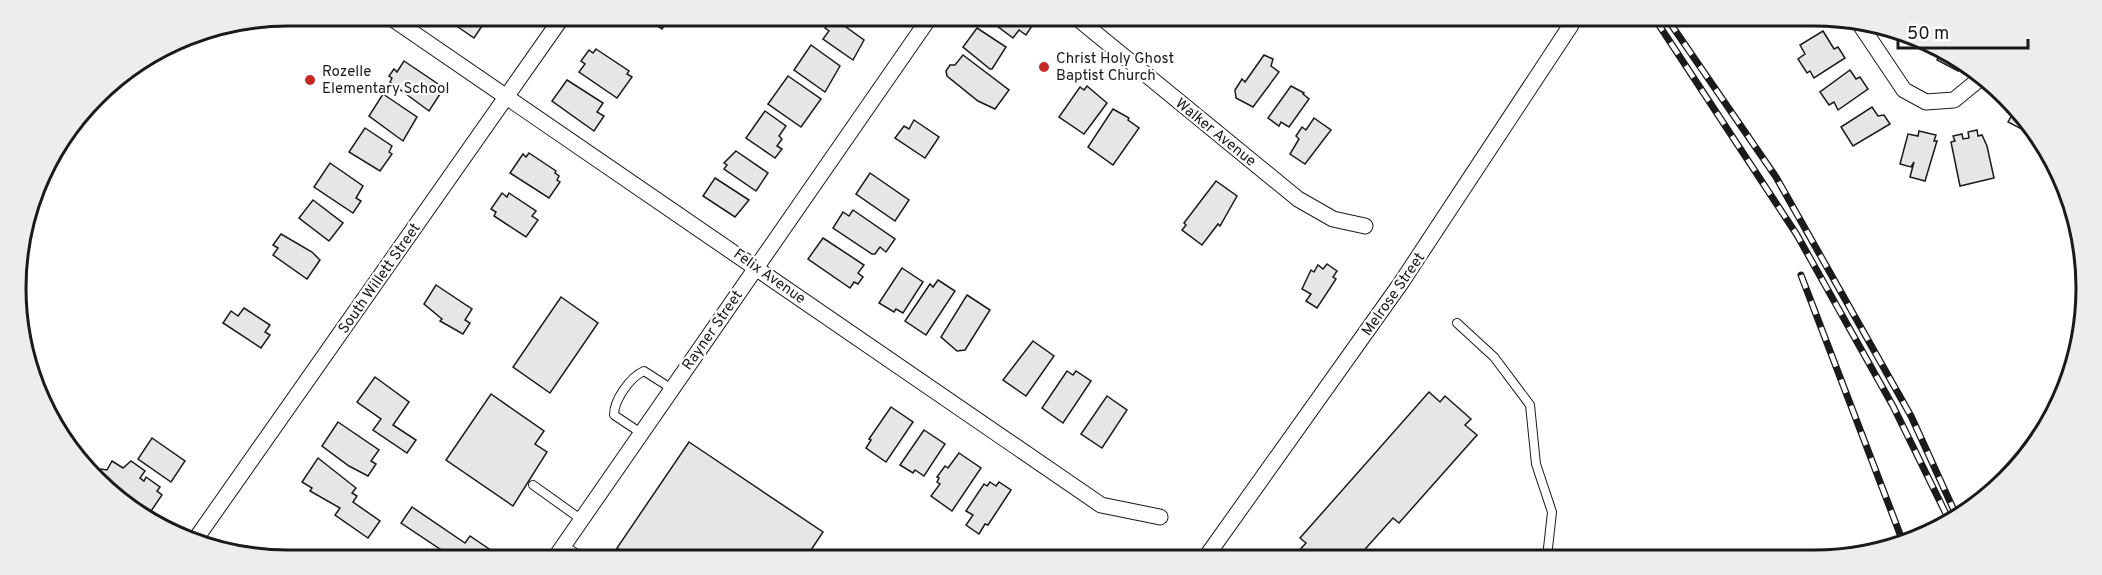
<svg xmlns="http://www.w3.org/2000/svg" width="2102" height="575" font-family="Overpass,sans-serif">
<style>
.building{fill:#e6e6e6;stroke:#1a1a1a;stroke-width:1.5}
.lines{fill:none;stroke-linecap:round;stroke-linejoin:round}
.service-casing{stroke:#1a1a1a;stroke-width:10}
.minor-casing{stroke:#1a1a1a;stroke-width:17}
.service{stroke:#fff;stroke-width:8}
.minor{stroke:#fff;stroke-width:15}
.rail-casing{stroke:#1a1a1a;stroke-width:7}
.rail{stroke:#fff;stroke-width:4.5;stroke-dasharray:14;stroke-linecap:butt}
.poi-dot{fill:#c62828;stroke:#fff;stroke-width:2}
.labels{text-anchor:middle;stroke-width:4.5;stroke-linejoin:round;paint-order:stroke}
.poi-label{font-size:15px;fill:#1a1a1a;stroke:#fff;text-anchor:start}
.street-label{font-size:15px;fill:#1a1a1a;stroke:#fff}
.rim{fill:none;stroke:#1a1a1a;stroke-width:3}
</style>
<rect width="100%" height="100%" fill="#fff"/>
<g class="building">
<polygon points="447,16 487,16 488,17 474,38 445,18"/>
<polygon points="642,16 670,16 662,29"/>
<polygon points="832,17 864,40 853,60 823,39 829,31 825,28"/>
<polygon points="1038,17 1026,35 1019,30 1013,38 989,20 991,17"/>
<polygon points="977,28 1006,47 992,69 990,69 963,47"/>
<polygon points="1823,31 1834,49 1838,47 1845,58 1814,78 1810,71 1807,73 1798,59 1805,54 1800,45"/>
<polygon points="811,45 840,66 825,92 794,70"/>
<polygon points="596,49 629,71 627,74 632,77 617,98 579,72 585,64 581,61 589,50 593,53"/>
<polygon points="1941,51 1963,60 1958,71 1937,60"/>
<polygon points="963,55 1009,90 995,109 978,101 947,76 946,71 950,65 955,65"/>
<polygon points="1264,55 1273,59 1271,66 1279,72 1253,107 1236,98 1235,90 1242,79 1245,82"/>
<polygon points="404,61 444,88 429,111 390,82 392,78 389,76 394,69 397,72"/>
<polygon points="1850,70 1856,79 1860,77 1868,89 1838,110 1834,102 1829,105 1820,92"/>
<polygon points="788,76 821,99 801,127 768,104"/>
<polygon points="567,80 603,103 597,112 604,116 594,131 552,101"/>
<polygon points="1087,86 1107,103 1084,134 1059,117 1080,87 1084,90"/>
<polygon points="1291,86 1304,93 1303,94 1309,99 1289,127 1281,122 1279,126 1268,118"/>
<polygon points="105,87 109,89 93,112 88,109"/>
<polygon points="383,94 417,117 403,141 369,116"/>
<polygon points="2010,105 2037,132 2035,136 2008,122 2012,115 2007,112"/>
<polygon points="1872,107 1878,116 1884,115 1890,124 1853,146 1841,127"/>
<polygon points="1113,109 1129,118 1128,120 1139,128 1113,165 1088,147"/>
<polygon points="765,111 786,126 779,136 782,139 777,146 782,149 775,158 746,138"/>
<polygon points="81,118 84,120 68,144 64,142 59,147"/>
<polygon points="1314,118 1331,130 1305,164 1290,154 1299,139 1296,136 1302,127 1306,130"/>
<polygon points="914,120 939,137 925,158 895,138 904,126 909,129"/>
<polygon points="365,128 392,146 389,152 392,154 380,171 349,152"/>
<polygon points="1977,130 1978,136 1982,135 1987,146 1994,178 1960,186 1951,142 1955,141 1953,136 1962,134 1963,139 1969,138 1968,132"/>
<polygon points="1919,131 1936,135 1934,141 1937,141 1925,181 1910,177 1914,162 1911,167 1900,164 1908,134 1918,136"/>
<polygon points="736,151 768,173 756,191 724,169 727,165 724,163"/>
<polygon points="529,153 556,171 555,173 559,176 557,180 560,182 549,198 510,173 523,154 526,157"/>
<polygon points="53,154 60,158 50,173 45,169 41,176 43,167"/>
<polygon points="330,163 363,186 356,198 361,201 353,213 314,187"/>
<polygon points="870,173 909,200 895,221 856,194"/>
<polygon points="715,178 749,200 735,217 703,196"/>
<polygon points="1216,181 1237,196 1220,226 1218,224 1202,245 1182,230 1186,225 1184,223"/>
<polygon points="502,193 507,197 509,193 536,211 532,216 538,220 526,237 494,216 496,212 491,209"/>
<polygon points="313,200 343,223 329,241 299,218"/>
<polygon points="853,210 895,239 886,252 880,247 875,254 872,254 833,228 843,212 849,216"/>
<polygon points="281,234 312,252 320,260 307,279 273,255 278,248 273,245"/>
<polygon points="823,238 864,265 858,273 863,277 858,284 854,282 850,288 808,259"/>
<polygon points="1327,264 1337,271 1333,277 1336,279 1317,308 1306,301 1311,294 1302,289 1311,270 1314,272 1318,265 1323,269"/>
<polygon points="902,268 923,282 903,313 896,309 894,312 879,303"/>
<polygon points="938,280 955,291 926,335 905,321 930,284 933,287"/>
<polygon points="436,285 472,309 465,320 470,323 463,334 440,321 442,319 424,304"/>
<polygon points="967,295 990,310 965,350 957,351 941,337"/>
<polygon points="561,297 598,323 550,393 513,367"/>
<polygon points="244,308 270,325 265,332 270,335 261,348 223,323 231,311 238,316"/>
<polygon points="1033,341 1054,356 1026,396 1003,380"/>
<polygon points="1067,371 1073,375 1076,371 1091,381 1063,423 1042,408"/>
<polygon points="375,377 409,402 393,425 416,440 407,453 373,430 381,419 357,402"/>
<polygon points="1429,392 1440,402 1445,396 1471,419 1465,425 1477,435 1399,523 1393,518 1358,557 1293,557 1306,543 1300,538"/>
<polygon points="491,394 544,431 535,444 547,452 513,506 446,460"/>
<polygon points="1107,396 1127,410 1102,448 1081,434"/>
<polygon points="891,407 913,422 886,462 866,448 871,440 869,439"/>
<polygon points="338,422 379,450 371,461 376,464 368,476 349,466 322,446"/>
<polygon points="924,430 945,444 924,476 915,470 913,473 900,465"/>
<polygon points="152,438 185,461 171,482 138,459"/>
<polygon points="689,442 823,532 807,556 628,556 617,548"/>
<polygon points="959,453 981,468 952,511 931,496 940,484 937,482 939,478 937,477 945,466 948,468"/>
<polygon points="318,458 356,488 352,493 357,496 353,502 380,521 368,538 335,515 340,508 310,491 312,488 302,482"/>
<polygon points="112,461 123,468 131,461 145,471 140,478 144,481 146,477 160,487 157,491 162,495 149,514 116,493 96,476 101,469 107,470"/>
<polygon points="990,482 996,486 999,482 1011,490 988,525 985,524 979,534 966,525 973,515 966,511 984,484 987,486"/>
<polygon points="412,507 465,543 470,536 498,555 449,555 401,523"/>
</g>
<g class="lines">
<defs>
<g id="service">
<polyline points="1457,323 1494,357 1530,405 1536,464 1552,512 1547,557"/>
<path d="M641,433l-27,-18c0,-15 16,-38 30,-44l28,18"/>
<polyline points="533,485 582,520"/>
<polyline points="564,546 579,555"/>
</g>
<g id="minor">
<polyline points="387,15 1101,505 1160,517"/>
<polyline points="1077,18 1298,199 1333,219 1365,226"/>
<polyline points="1857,20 1904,90 1926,102 1954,100 1982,77"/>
<polyline points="195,540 563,16"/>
<polyline points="557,555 930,17"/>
<polyline points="1206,557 1401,283 1571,25 1567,19"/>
</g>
</defs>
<use href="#service" class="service-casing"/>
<use href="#minor" class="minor-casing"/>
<use href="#service" class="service"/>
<use href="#minor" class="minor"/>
<defs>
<g id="rail">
<polyline points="1655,19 1797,235 1893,406 1950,522"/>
<polyline points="1668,20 1776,177 1911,416 1957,517"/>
<polyline points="1801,275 1903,542"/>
</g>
</defs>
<use href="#rail" class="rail-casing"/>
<use href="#rail" class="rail"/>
</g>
<g class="poi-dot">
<circle cx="1044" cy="67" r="6"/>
<circle cx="310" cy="80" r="6"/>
</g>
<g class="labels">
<g class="poi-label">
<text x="1056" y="63">Christ Holy Ghost<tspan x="1056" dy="17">Baptist Church</tspan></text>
<text x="322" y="76">Rozelle<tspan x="322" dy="17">Elementary School</tspan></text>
</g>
<g class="street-label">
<text transform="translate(1216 132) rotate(39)" y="5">Walker Avenue</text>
<text transform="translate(770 276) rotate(35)" y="5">Felix Avenue</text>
<text transform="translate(379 278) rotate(-55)" y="5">South Willett Street</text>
<text transform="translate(1393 294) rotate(-55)" y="5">Melrose Street</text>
<text transform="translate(712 330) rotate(-55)" y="5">Rayner Street</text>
</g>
</g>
<path d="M0 0H2102V575H0ZM288 26H1814A262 262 0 0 1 2076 288V288A262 262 0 0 1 1814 550H288A262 262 0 0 1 26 288V288A262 262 0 0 1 288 26Z" fill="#ededed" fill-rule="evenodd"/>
<path class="rim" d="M288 26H1814A262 262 0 0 1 2076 288V288A262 262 0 0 1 1814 550H288A262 262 0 0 1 26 288V288A262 262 0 0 1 288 26Z"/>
<path d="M1898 39v9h130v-9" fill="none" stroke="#1a1a1a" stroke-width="3"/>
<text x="1907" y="39" font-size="18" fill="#1a1a1a" stroke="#ffffff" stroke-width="4.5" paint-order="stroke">50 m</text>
</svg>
